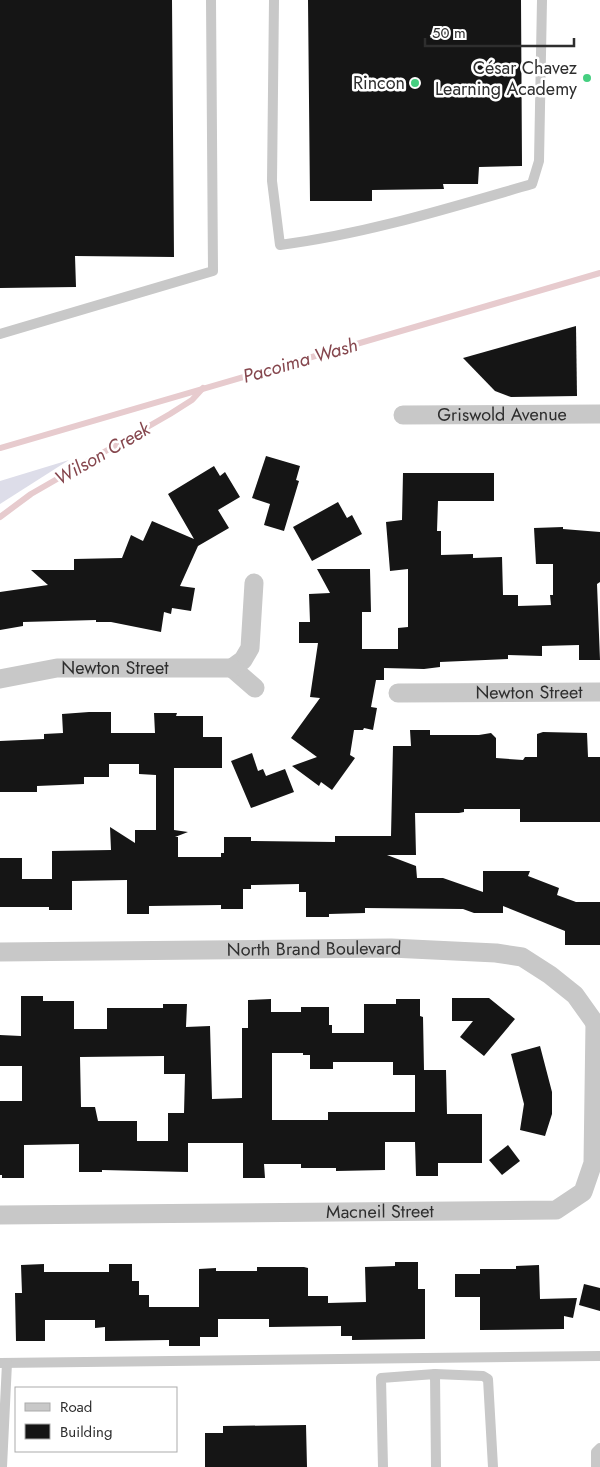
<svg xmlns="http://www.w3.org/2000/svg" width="600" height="1467" font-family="Jost,sans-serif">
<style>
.green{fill:#dddde9}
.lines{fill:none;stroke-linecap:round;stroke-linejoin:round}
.stream{stroke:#e7cbce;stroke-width:6}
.building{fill:#151515;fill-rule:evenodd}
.service{stroke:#c8c8c8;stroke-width:10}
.minor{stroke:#c8c8c8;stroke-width:19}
.poi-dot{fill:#45cf80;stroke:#fff;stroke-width:2}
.labels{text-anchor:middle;stroke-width:5;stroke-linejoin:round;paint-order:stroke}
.poi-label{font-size:18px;fill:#2e2e2e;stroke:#fff;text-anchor:end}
.street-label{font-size:18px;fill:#2e2e2e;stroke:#fff}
.water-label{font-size:19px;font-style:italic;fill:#85464d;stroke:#fff}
</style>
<rect width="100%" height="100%" fill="#fff"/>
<polygon class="green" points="69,460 0,504 0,481"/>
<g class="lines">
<g class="stream">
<polyline points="0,448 600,273"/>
<polyline points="0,517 31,494 170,414 192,400 203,388"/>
</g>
</g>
<g class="building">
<polygon points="0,0 172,0 174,257 75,256 76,287 0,288"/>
<polygon points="308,0 521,0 522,166 479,167 478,184 443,184 444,189 372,190 372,201 310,201"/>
<polygon points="576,326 577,396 511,397 495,391 463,358"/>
<polygon points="266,456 300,466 296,480 299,481 284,531 264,525 270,504 252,498"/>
<polygon points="214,466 220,476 225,472 240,497 218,510 229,528 198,546 180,586 195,588 191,611 172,608 171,614 164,612 161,632 111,622 96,622 96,620 23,622 23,626 0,630 0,592 48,585 31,570 74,570 74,559 122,558 131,535 143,541 152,521 194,539 168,494"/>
<polygon points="403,473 494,473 494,501 438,501 437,531 441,531 441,555 473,554 473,558 502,557 503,595 518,595 518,606 551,605 550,595 553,595 553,564 536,564 534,528 563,527 563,529 600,532 600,582 597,584 600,660 579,660 579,645 542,646 542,656 508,655 508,659 440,662 440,667 424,669 384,668 384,680 376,680 371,707 377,708 373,730 364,728 363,730 354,730 350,755 355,758 332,790 321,782 319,786 292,766 317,757 291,738 320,698 310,697 318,643 299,643 299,622 310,622 309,594 330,593 317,569 370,569 371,612 362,612 362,649 398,649 398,628 408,627 408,569 390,571 386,522 402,520"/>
<polygon points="338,502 347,518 352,515 362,534 312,561 293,527"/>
<polygon points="89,712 111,712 111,733 155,733 154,713 177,713 176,716 203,716 203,737 222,737 222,768 174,768 174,830 188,832 175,837 178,837 178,857 221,857 221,853 224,853 224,837 251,837 251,841 335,842 335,836 391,836 393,746 411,746 410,730 430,730 430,735 479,735 491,733 496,738 496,758 523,760 525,757 537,757 537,734 543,732 587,733 588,757 600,757 600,822 520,822 520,809 464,809 464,812 459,813 415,813 416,855 387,855 416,866 417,878 443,878 483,892 483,871 530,871 528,876 559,888 557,895 576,902 600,902 600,945 565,945 565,931 503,906 503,913 474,913 463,909 365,908 365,913 329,914 329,917 306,917 306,892 299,892 299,884 251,885 251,889 243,889 243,909 221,909 221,905 149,906 149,914 127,914 127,880 72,881 72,910 49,910 49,907 0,907 0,858 22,858 22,879 52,879 52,851 111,850 110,827 135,843 135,830 156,830 156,775 139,774 139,764 109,764 109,777 84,777 84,784 37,786 37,792 0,792 0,741 44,739 44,734 63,733 62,714"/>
<polygon points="252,753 258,771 263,769 266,776 285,769 294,792 251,808 231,761"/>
<path d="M21,996h22v5h31v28h33v-21h56v-4h24l-1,23 24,-1 2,73 30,-1v-70h6v-28l23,-1v13h30v-5h28v18h3v8h32v-29h32v-5h24v17l3,1 1,53h22l1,44h35v49h-44v13h-22l-1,-34h-30v28l-49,1v-3h-35v-4h-37l1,14h-22v-35h-55v29l-86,-2v2h-23v-28l-55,1v33h-22v-3h-2v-74h22v-35h-22v-31l21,1zM272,1053h31v2h7v14h23v-7h60v13h22v37h-87v8h-56zM164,1056v18h21l-1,39h-16v28h-31v-20h-39l-3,-14h-14l-1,-50z"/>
<polygon points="452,998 489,998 515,1019 484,1056 460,1037 473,1021 452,1021"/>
<polygon points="540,1046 552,1092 552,1114 545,1136 520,1130 524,1104 511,1054"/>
<polygon points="508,1145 520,1161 502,1175 489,1160"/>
<polygon points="395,1262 418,1262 418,1289 425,1289 425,1339 352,1340 352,1336 341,1336 341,1326 269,1327 269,1319 218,1319 218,1337 200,1337 200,1346 169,1346 169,1340 105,1341 105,1327 95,1328 95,1320 45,1320 45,1341 16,1341 15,1293 22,1293 21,1265 44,1264 44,1272 109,1272 109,1264 132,1264 132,1281 139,1281 139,1295 149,1295 149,1307 199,1307 199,1269 216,1268 216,1271 257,1271 257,1267 304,1267 308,1268 308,1296 328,1296 328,1303 366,1302 365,1267 395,1266"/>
<polygon points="539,1265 540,1299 577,1298 573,1318 564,1316 564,1329 480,1330 480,1297 455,1297 455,1274 480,1274 480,1269 516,1269 516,1266"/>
<polygon points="584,1284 600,1288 600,1311 579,1305"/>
<polygon points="306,1425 307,1467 205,1467 205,1433 223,1433 223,1426"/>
</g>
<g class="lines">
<g class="service">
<path d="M274,0l-2,181 8,64c86,-11 169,-37 252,-61l7,-23 3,-161"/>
<polyline points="0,334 213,271 211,0"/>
<polyline points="0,1363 600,1356"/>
<polyline points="435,1374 483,1376 488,1379 493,1467"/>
<polyline points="2,1467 7,1363"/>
<polyline points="383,1467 381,1378 435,1374 436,1467"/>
<polyline points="596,1467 596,1452 600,1448"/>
</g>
<g class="minor">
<path id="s1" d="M403,415l197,-1"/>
<polyline points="232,668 243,660 250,648 254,583"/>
<polyline points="232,668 255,688"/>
<path id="s2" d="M0,679l57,-11h175"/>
<path id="s3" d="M398,693l202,-1"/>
<path id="s4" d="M0,952l391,-4 105,5 26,4 28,18 25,20 20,28h5"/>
<path id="s5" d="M0,1215l556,-5 27,-18 10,-29 2,-140"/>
</g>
</g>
<g class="poi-dot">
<circle cx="587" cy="78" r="5"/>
<circle cx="415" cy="83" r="5"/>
</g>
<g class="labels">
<g class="poi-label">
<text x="577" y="74">César Chavez<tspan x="577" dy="21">Learning Academy</tspan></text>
<text x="405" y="89">Rincon</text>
</g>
<g class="street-label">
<text dy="6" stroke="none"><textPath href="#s1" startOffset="99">Griswold Avenue</textPath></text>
<text dy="6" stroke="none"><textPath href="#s2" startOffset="116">Newton Street</textPath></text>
<text dy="6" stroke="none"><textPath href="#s3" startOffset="131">Newton Street</textPath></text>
<text dy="6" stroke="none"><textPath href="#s4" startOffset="314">North Brand Boulevard</textPath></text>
<text dy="6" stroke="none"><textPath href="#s5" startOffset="380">Macneil Street</textPath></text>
</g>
<g class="water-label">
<text transform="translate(300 360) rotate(-16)" y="7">Pacoima Wash</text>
<text transform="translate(102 453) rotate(-30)" y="7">Wilson Creek</text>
</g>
</g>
<rect x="15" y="1387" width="162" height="65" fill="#ffffff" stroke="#ababab"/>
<rect x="25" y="1403" width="25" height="8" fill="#c8c8c8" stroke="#ababab"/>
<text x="60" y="1412" font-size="15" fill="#2e2e2e">Road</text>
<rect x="25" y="1424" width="25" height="15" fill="#151515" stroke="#ababab"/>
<text x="60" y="1437" font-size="15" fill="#2e2e2e">Building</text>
<path d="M425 38v8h149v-8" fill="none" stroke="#2e2e2e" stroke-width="2.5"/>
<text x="432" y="38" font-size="15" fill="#2e2e2e" stroke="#ffffff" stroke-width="4" paint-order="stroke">50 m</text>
</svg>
